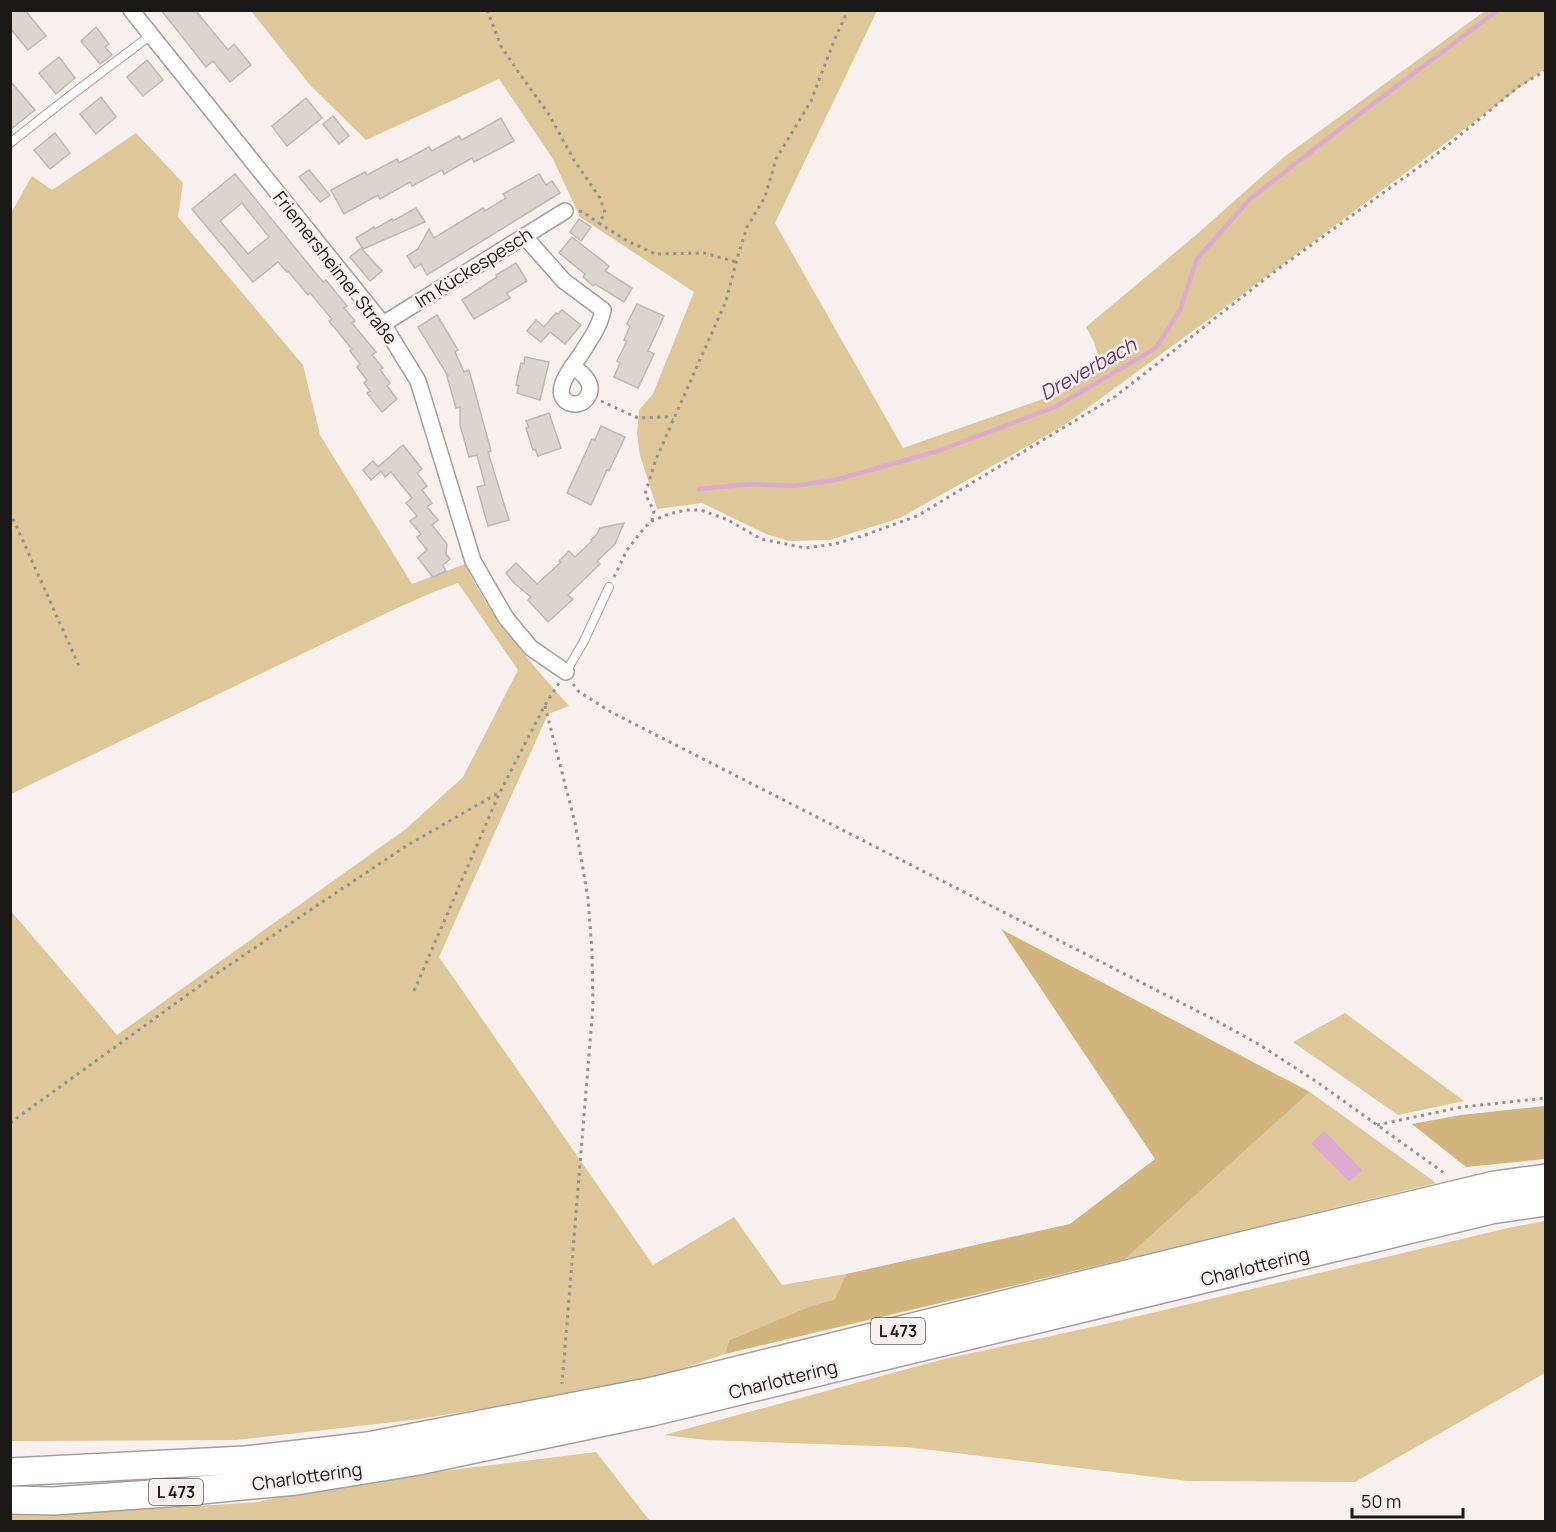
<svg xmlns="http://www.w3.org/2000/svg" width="1556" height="1532" font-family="Manrope,sans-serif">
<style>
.green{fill:#dec799;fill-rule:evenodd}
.forest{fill:#d1b57d}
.water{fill:#dfaad0}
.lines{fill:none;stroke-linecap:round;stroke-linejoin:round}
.stream{stroke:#dfaad0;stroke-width:4.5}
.building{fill:#dbd5d1;stroke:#bfb9b6;stroke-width:1.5;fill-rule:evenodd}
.lane-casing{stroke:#a59e9d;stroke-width:10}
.street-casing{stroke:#a59e9d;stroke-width:18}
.highway-casing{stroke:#a59e9d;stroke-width:30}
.path{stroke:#979291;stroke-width:3;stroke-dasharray:3 4.5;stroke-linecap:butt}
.lane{stroke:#fff;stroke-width:8}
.street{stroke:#fff;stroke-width:15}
.highway{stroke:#fff;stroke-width:27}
.labels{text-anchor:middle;stroke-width:5;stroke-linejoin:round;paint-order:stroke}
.shield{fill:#f7f0ee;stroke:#5d5958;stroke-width:1.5}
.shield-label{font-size:16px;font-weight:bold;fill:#1b1818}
.street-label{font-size:18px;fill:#1b1818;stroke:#f7f0ee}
.water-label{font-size:20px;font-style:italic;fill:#723364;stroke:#f7f0ee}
</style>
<rect width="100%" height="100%" fill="#f7f0ee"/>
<g class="green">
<polygon points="251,11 877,11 775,223 903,448 1063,392 1102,369 1094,342 1086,327 1197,234 1284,157 1485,11 1545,11 1546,68 1231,303 1063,426 900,518 830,540 789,541 766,534 702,503 657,509 640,455 637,434 639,410 653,394 694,292 580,217 553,159 499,79 366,140 310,85"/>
<path d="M136,133l47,50 -5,34 125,148 17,70 92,149 53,-20c25,54 65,98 104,142l-21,8 -109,243 214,308 81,-48 48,68 64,-11 -11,25 -24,7 -82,34 -4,14 -83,28 -222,37 -184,21 -225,1 -1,-531 107,125 289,-206 57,-52 55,-107 -60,-87 -27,10 -36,16 -384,185v-581l21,-37 20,14z"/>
<polygon points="1345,1013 1464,1101 1398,1115 1293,1042"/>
<path d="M1310,1092l126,91 -311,76zM1311,1144l50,26 -12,12z"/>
<polygon points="1545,1221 1545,1373 1355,1482 1188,1481 906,1447 706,1440 664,1435 944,1359 1097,1326 1508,1228"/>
<polygon points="596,1452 650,1521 11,1522 10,1515 70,1514 258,1502 316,1487"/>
</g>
<g class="forest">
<polygon points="1001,929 1310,1092 1125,1259 725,1354 729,1340 811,1306 835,1299 846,1274 1070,1224 1155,1159"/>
<polygon points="1545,1106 1545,1159 1466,1167 1412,1124 1461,1115"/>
</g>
<polygon class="water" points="1324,1131 1362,1170 1349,1182 1311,1144"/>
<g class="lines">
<polyline class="stream" points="699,489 752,484 793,486 835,480 938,451 1055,407 1156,348 1180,310 1197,259 1250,199 1353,119 1498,10"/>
</g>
<g class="building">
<polygon points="10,10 25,10 46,36 28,50 10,28"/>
<polygon points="161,10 195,10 228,50 234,44 251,65 230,82 213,61 206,67"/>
<polygon points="96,27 109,44 105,47 112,55 100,64 81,41"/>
<polygon points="59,57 75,78 56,94 39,73"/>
<polygon points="147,60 163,80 143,96 127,77"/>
<polygon points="10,81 35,110 10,130"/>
<polygon points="101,97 116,117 96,134 80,114"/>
<polygon points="306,98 322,118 287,146 272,126"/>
<polygon points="333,116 349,136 339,144 323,124"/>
<polygon points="501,118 514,141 474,162 472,158 444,174 442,170 412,186 410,182 380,199 378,195 344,214 331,190 365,172 367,175 397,159 399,163 429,147 432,151 459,136 462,140"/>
<polygon points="55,133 70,153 50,169 34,150"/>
<polygon points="309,170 330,195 320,202 299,177"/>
<path d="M235,174l88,108 3,-2 21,26 -3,2 11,13 -3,2 24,29 -4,3 11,13 -3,2 10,13 -3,3 10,13 -15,13 -15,-19 3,-2 -6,-8 3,-3 -10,-13 3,-3 -10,-13 2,-2 -23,-28 3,-2 -22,-26 -2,2 -20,-24 -1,1 -9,-10 -25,20 -61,-73zM242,203l27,34 -21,17 -28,-33z"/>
<polygon points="539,174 546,185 552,181 560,193 427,275 421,264 415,268 407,256 418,249 429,229 434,238 483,208 485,211 506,198 503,194"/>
<polygon points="416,208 425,222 363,249 356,238 374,227 375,229 392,219 393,221"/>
<polygon points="579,219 591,227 581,241 570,232"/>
<polygon points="572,237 609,266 605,271 632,288 624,302 595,284 593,286 583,277 585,274 559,253"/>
<polygon points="361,248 382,271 370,281 350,257"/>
<polygon points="516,263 527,281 507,293 510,298 474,319 462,300 497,277 496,275"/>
<polygon points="637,304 664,316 648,351 654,354 638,388 614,377 620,363 617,361 627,341 624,340 630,326 627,324"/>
<polygon points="562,310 581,325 565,344 550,332 541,342 527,331 536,320 544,327 556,313 558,314"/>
<polygon points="437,315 458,350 455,352 464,372 469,370 491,451 488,452 509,520 488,526 477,487 485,485 477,455 469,457 460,425 460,407 456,408 447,376 448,376 418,327"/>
<polygon points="525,357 549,362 540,400 517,393 519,386 516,385 521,363 524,364"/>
<polygon points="549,413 561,448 538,456 535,449 533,450 526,428 529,427 526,421"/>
<polygon points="601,426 625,437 609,471 607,470 591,505 567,493 592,439 595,440"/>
<polygon points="403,445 422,469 417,473 427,486 422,490 432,503 427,507 438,520 432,525 447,544 446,554 450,559 443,565 446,571 433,577 418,558 427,550 417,537 421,534 410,521 417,516 406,503 412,498 391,472 385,477 381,471 371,480 363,470 373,461 378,467"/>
<polygon points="624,523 615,544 597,561 600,564 568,595 573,599 548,622 528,600 531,597 515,584 506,573 516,563 537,584 561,562 559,561 569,551 575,557 592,541 591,540 597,534 600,528"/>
</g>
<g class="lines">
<defs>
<g id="lane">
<polyline points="10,143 66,99 151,35"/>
<polyline points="566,672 584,641 609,587"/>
</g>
<g id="street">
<polyline points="131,10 383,324 418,381 473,561 506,618 531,648 566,672"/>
<path d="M525,237l39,44 39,29c-1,4 -2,9 -4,13 -4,10 -11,20 -16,28 -7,12 -35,41 -14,52 6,2 13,1 17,-4 11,-14 -3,-26 -14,-33"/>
<polyline points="383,324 565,211"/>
</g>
<g id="highway">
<polyline points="10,1472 245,1460 368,1446 653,1391 1224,1250 1495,1185 1546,1178"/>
<polyline points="10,1500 54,1501 180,1492 296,1481 413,1462 652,1412 1491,1210 1546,1202"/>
</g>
</defs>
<use href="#lane" class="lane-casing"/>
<use href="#street" class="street-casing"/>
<use href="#highway" class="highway-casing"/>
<g class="path">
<polyline points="487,10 501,46 519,73 548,113 574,160 600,198 605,213 599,223 627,241 656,254 704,253 736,262"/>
<polyline points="579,211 583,212 599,223"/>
<polyline points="601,401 638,418 667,417 673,420"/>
<polyline points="10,512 80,668"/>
<polyline points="652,521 654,511 645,494 656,459 726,301 736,262 747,227 765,197 776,159 811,101 834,41 848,10"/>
<polyline points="614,577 627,550 645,527 652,521 669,514 686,510 701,510 728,520 761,539 805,548 835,544 865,535 917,516 1116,396 1274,272 1441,151 1518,87 1546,70"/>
<polyline points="573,684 578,691 611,712 1213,1019 1260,1045 1317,1082 1447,1175"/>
<polyline points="545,706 575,823 588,898 592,952 593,1006 562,1384"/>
<polyline points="414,991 499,794"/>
<polyline points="10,1123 212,977 300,917 406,846 500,792 545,705 559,683"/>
<polyline points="1377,1125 1462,1107 1546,1098"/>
</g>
<use href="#lane" class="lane"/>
<use href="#street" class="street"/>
<use href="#highway" class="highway"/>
</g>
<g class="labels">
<g class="shield">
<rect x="871" y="1318" width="54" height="26" rx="4.5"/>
<rect x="149" y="1479" width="54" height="26" rx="4.5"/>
</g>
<g class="shield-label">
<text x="898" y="1337">L 473</text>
<text x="176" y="1498">L 473</text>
</g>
<g class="street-label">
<text transform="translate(335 268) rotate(52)" y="6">Friemersheimer Straße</text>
<text transform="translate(474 268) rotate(-32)" y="6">Im Kückespesch</text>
<text transform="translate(1255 1267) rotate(-14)" y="6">Charlottering</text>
<text transform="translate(783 1380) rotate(-14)" y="6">Charlottering</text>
<text transform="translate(307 1477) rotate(-8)" y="6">Charlottering</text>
</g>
<g class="water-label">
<text transform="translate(1088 369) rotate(-29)" y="7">Dreverbach</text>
</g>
</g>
<rect width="1556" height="1532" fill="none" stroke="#1b1818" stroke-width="24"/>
<path d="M1352 1508v9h111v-9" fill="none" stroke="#1b1818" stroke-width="3"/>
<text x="1361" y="1508" font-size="18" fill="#1b1818" stroke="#f7f0ee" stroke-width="4.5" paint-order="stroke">50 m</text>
</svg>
